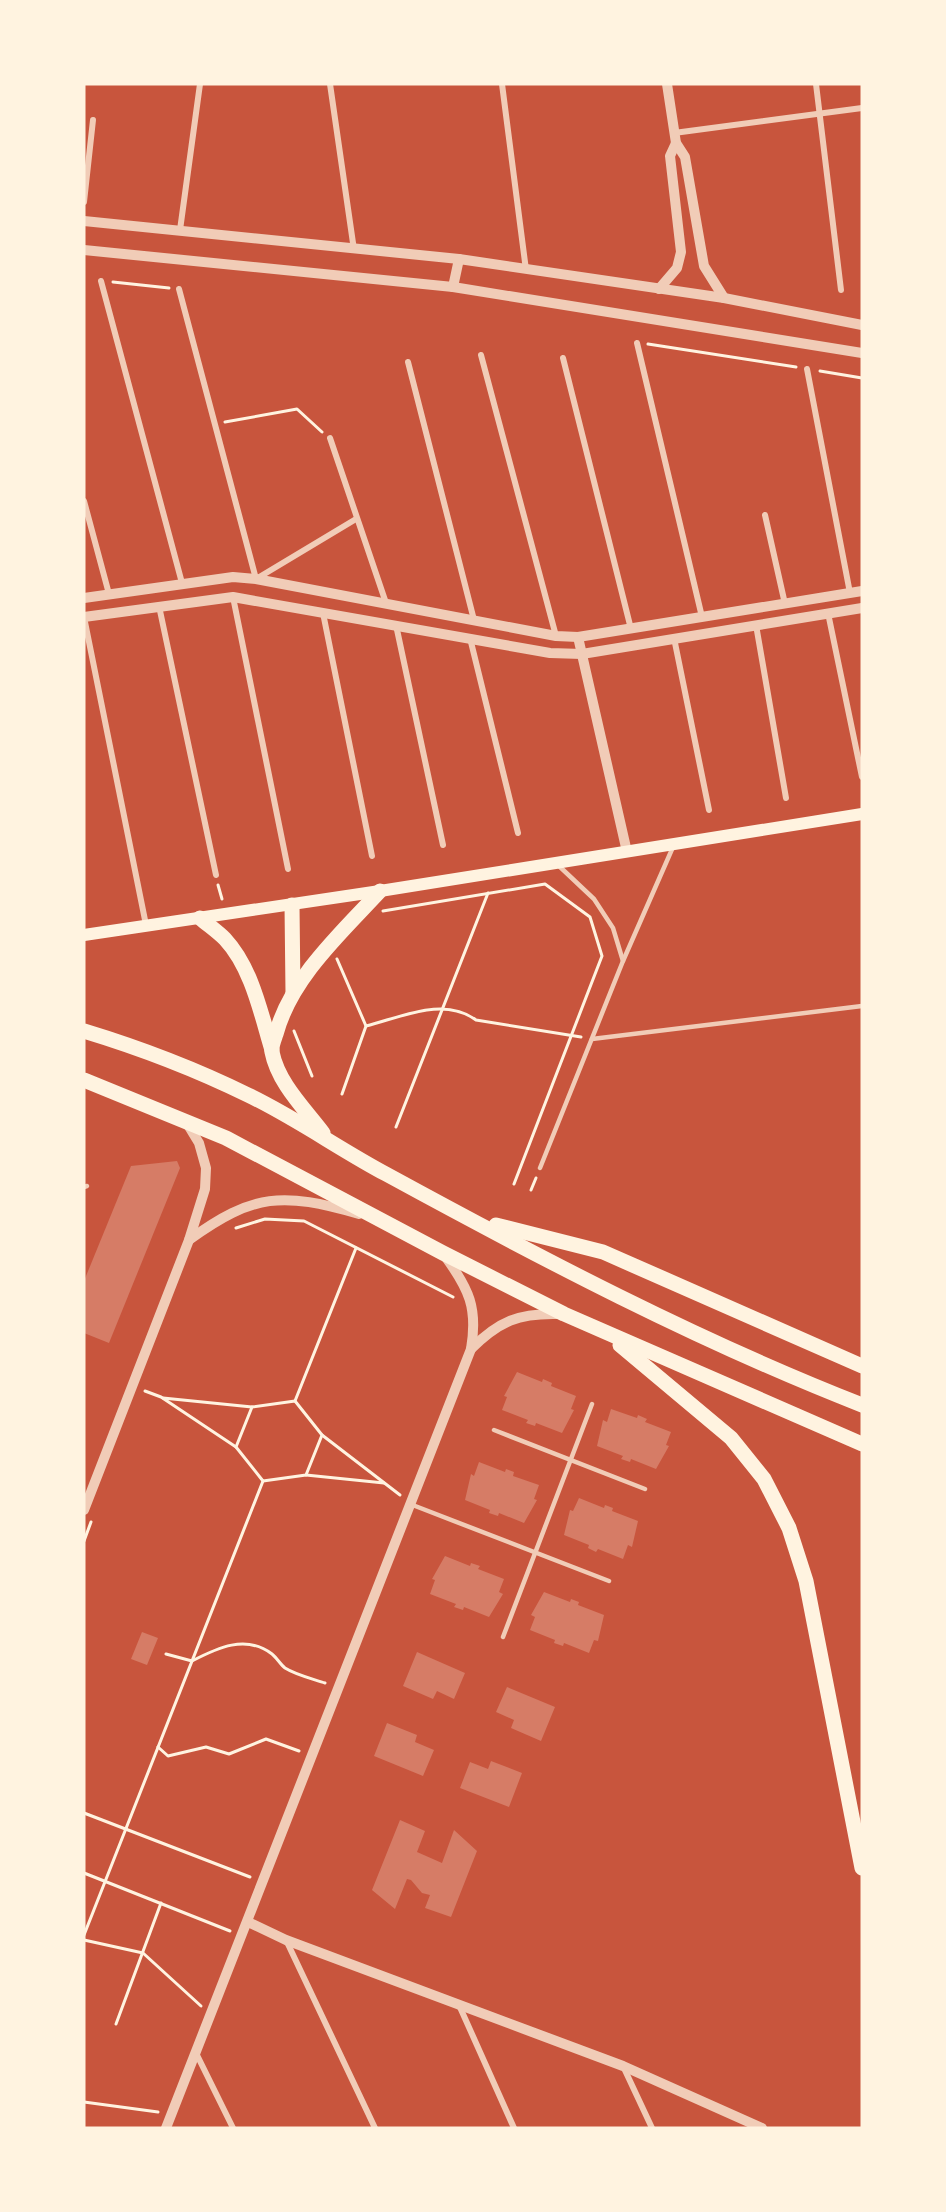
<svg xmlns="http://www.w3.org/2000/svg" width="946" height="2212" font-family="'Nunito Sans',sans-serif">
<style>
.building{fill:#d67c66}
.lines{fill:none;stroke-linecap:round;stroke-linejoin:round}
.path{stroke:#fff3e0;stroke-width:3}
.service{stroke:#f1ccb7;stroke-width:4.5}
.minor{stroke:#f1ccb7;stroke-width:6}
.tertiary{stroke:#f1ccb7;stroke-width:10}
.secondary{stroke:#fff3e0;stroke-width:12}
.primary{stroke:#fff3e0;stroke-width:15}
</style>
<rect width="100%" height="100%" fill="#c8553d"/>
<g class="building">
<polygon points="177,1161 180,1168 109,1343 84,1333 84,1281 131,1166"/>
<polygon points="517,1372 542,1382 543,1379 552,1383 551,1386 576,1396 571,1409 574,1410 562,1433 536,1423 535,1426 526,1423 528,1420 502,1410 507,1397 504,1396"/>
<polygon points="611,1409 637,1418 638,1415 647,1419 645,1422 671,1432 666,1445 669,1446 656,1469 631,1459 630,1462 621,1459 623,1456 597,1446 603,1420 607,1422"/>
<polygon points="479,1462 505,1472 506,1469 514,1472 513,1476 539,1485 534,1499 537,1500 524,1523 499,1513 498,1516 489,1513 490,1510 465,1500 471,1474 474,1476"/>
<polygon points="579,1498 604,1508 605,1505 613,1508 612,1511 638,1521 632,1547 628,1545 623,1559 598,1549 596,1552 588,1548 589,1545 564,1535 570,1510 573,1511"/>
<polygon points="445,1556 470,1566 471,1563 480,1566 478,1569 504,1579 499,1592 503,1594 489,1617 464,1607 463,1610 454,1607 456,1604 430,1594 435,1580 432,1579"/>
<polygon points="544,1592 570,1602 571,1599 579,1602 578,1605 604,1615 598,1641 594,1640 589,1653 564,1643 563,1646 554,1643 555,1640 530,1630 535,1617 531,1615"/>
<polygon points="142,1632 158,1638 147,1665 131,1659"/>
<polygon points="417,1652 465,1673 454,1699 437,1691 433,1699 403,1686"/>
<polygon points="507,1687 555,1707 541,1741 511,1728 514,1720 496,1712"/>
<polygon points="387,1723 417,1735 415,1742 434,1750 423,1776 374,1756"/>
<polygon points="491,1761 522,1773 509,1807 460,1788 470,1762 488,1769"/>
<polygon points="400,1820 425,1831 417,1852 442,1863 454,1830 477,1851 451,1917 425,1908 430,1895 422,1893 411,1880 407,1879 395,1909 372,1890"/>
</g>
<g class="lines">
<g class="path">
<polyline points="113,282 169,288"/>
<polyline points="648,344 796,367"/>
<polyline points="820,371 862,378"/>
<polyline points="225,422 297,409 322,432"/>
<polyline points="218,885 222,899"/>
<polyline points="383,911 545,884 590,917 602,956 514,1184"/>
<polyline points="337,959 366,1026 342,1094"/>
<path d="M366,1026c36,-9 78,-30 110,-6l105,17"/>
<polyline points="294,1031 312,1076"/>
<polyline points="396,1127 488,893"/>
<polyline points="531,1190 536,1178"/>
<polyline points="236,1228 265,1219 304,1221 453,1297"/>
<polyline points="145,1391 161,1397 236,1447"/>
<polyline points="163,1398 252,1407"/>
<polygon points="295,1401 322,1435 306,1475 263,1481 236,1447 252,1407"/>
<polyline points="295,1401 356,1248"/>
<polyline points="322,1435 400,1495"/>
<polyline points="306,1475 384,1483"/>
<polyline points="84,1541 91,1522"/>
<path d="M166,1654l26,7c25,-13 54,-27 80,-7 5,4 8,10 13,14 11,7 28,11 40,15"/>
<polyline points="158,1747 168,1756 206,1747 229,1754 266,1739 299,1751"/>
<polyline points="84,1813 250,1877"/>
<polyline points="84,1873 230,1931"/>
<polyline points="84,1935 263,1481"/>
<polyline points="84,1940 143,1953 201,2006"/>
<polyline points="116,2024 161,1903"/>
<polyline points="84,2102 158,2112"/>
</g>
<g class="service">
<polyline points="559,866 594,899 613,928 623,961"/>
<polyline points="592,1039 862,1006"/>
<polyline points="540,1168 623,961 673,847"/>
<polyline points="84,1187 87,1186"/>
<polyline points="494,1430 645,1489"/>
<polyline points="410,1504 609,1581"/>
<polyline points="503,1637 592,1404"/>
</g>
<g class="minor">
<polyline points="330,84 354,250"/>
<polyline points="502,84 526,270"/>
<polyline points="816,84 841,290"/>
<polyline points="674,133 862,108"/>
<polyline points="84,202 93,120"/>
<polyline points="180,230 200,84"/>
<polyline points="101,281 182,583"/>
<polyline points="179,289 256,579 356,519"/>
<polyline points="637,343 702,617"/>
<polyline points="481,355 556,636"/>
<polyline points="563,358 631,629"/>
<polyline points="408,362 474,620"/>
<polyline points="807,369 850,593"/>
<polyline points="330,438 386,603"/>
<polyline points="84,501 109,594"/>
<polyline points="765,515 785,604"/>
<polyline points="233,597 288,869"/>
<polyline points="159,606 216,875"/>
<polyline points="323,613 372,856"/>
<polyline points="828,613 862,777"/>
<polyline points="84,617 146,925"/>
<polyline points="396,625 443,845"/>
<polyline points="756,625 786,798"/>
<polyline points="470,638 518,833"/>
<polyline points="674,638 709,810"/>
<polyline points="287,1942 375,2128"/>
<polyline points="459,2005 514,2128"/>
<polyline points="196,2053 233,2128"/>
<polyline points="623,2066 652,2128"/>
</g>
<g class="tertiary">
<polyline points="667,84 676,143 685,157 704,266 724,298"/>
<polyline points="84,221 459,259 724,298 862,325"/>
<polyline points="84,250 453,287 862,353"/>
<polyline points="453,287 459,259"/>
<polyline points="659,289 677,268 681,252 670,156 676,143"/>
<polyline points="84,598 233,577 256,579 556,636 578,637 862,591"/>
<polyline points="84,617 233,597 550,653 582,654 862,608"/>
<polyline points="578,637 627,852"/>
<path d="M189,1240c65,-47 93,-48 170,-26"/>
<path d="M471,1349c28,-28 48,-36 87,-35"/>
<polyline points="84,1510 189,1240 205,1189 206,1168 199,1143 185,1120"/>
<polyline points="248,1922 286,1940 623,2066 762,2128"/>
<path d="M166,2128l305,-779c7,-41 -2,-60 -26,-93"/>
</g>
<polyline class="secondary" points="84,935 380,891 862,814"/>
<g class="primary">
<polyline points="292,905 293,993"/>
<path d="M200,918c8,7 17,13 25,21 27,29 36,75 47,111"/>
<path d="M84,1031c56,17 111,38 164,64 48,23 91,54 138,79 154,84 312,167 476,231"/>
<polyline points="84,1080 226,1138 443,1253 564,1314 862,1444"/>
<path d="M323,1133c-18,-24 -45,-50 -51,-81 -1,-5 2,-12 4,-18 15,-56 65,-101 104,-143"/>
<polyline points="496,1225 603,1252 862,1366"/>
<polyline points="620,1345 731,1438 764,1479 789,1528 806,1581 862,1868"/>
</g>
</g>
<rect width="946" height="2212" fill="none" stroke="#fff3e0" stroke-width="171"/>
</svg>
